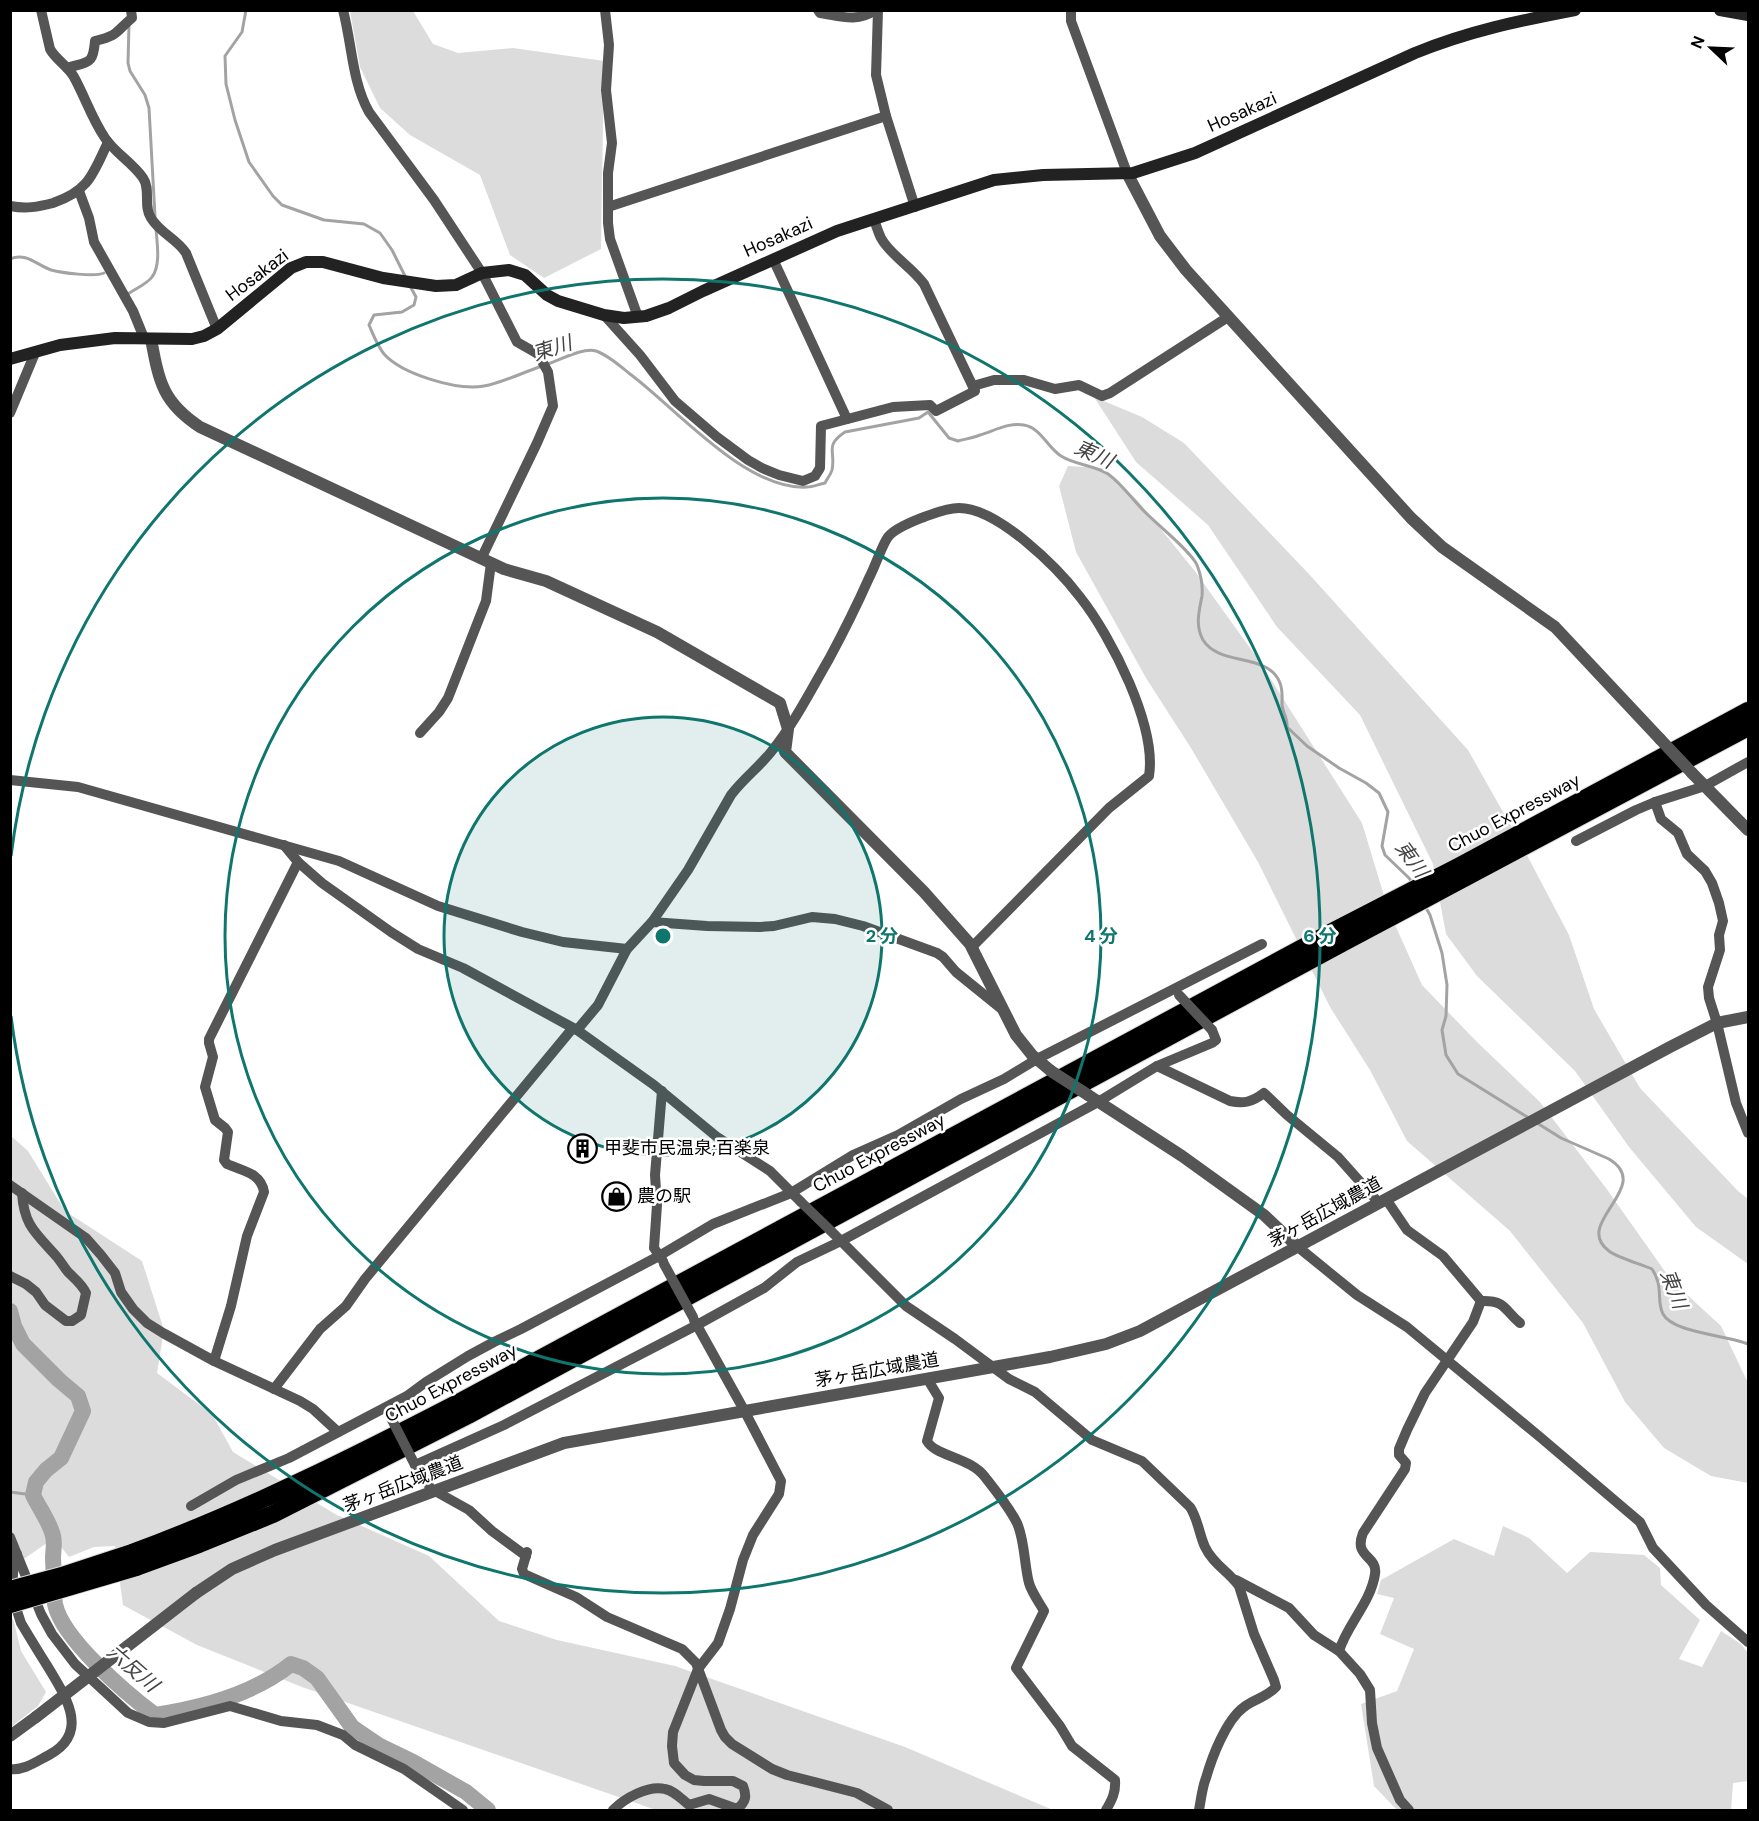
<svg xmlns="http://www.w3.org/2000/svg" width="1759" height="1821" font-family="'DM Sans','Noto Sans JP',sans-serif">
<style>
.green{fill:#dcdcdc}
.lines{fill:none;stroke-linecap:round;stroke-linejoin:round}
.stream{stroke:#a3a3a3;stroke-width:3}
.river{stroke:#a3a3a3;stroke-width:16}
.motorway-casing{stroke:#dbdbdb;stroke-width:20}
.minor{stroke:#555;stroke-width:10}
.tertiary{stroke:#555;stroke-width:12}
.secondary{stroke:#222;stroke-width:12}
.motorway{stroke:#000;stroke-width:18}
.motorway-bridge-casing{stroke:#dbdbdb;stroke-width:20;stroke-linecap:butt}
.minor-bridge{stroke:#555;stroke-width:10}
.tertiary-bridge{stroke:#555;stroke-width:12}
.motorway-bridge{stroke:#000;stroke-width:18}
.ring{fill:none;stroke:#0f766e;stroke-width:3}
.labels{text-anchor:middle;stroke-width:5;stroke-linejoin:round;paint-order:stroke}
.street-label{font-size:18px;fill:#000;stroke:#fff}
.poi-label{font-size:18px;fill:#000;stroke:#fff;text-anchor:start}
.water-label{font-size:20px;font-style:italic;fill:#444;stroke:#fff}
.centre{fill:#0f766e;stroke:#fff;stroke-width:3}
.ring-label{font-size:18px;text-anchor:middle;font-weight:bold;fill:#0f766e;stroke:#fff;stroke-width:5;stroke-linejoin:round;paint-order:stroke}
</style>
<rect width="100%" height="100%" fill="#fff"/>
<g class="green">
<polygon points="350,11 413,11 433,44 458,53 513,48 604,61 601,249 544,278 510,255 480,175 410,135 380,108 360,67"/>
<polygon points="1094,397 1142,417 1184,443 1308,573 1468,750 1520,842 1569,935 1594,1009 1640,1088 1738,1191 1748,1199 1748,1264 1696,1227 1629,1147 1575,1071 1477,976 1446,934 1433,864 1360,715 1277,627 1208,525 1136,462"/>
<polygon points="1068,466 1104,468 1138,501 1194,570 1258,659 1362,823 1388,909 1422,985 1478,1043 1539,1101 1606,1188 1671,1280 1721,1326 1748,1383 1748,1483 1711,1476 1664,1448 1625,1402 1583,1323 1510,1231 1407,1141 1370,1070 1330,1007 1258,862 1191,748 1146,678 1076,552 1059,486"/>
<polygon points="10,1135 28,1151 65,1211 142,1261 164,1330 157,1373 212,1414 233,1452 335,1514 429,1556 499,1621 557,1640 675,1666 905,1747 1053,1810 656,1810 302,1687 197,1645 123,1605 115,1546 94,1547 69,1557 54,1538 11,1568"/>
<polygon points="1503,1526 1529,1538 1567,1573 1590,1552 1644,1555 1660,1568 1661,1585 1700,1620 1679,1659 1702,1667 1721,1631 1741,1644 1748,1653 1748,1781 1733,1783 1731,1810 1397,1810 1374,1786 1361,1704 1397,1691 1414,1649 1380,1634 1394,1598 1377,1594 1381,1580 1454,1539 1494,1556"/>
<polygon points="11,1615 14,1622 21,1651 46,1692 38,1706 11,1727"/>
</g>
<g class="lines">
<g class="stream">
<polyline points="246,10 242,32 225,56 226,84 235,120 249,162 273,196 282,205 324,220 364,224 380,233 392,250 406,278"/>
<polyline points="129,24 128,63 130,71 145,95 149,108 155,216"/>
<path d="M10,259c16,-7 27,6 41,11 11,3 44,7 53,3"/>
<path d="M410,286l6,11 -2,8 -12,7 -28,3 -5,10c4,9 8,20 15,29 18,20 73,37 100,32 18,-3 40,-14 58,-20"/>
<path d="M128,294c7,-5 19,-10 24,-17 9,-12 5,-34 4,-48"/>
<path d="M548,364c12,-4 36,-17 48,-13 12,4 24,15 34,23 46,34 116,117 177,113 6,0 12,-3 18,-4 2,-4 6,-9 7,-13 4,-19 -8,-24 13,-38l74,-14 9,-6 21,26 9,3c7,-2 15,-3 22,-6 14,-4 29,-13 44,-10 17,3 23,22 37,31 14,9 33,9 47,18 14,10 23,24 35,36 12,13 48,41 54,55 4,10 6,20 5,31 -3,15 -7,30 1,44 17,27 65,12 77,43 3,7 2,15 2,22 1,8 6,14 5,22l20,19 32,22 27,15 13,10 9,19 -6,34 3,9 24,23 4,6"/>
<polyline points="1425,906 1430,915 1442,953 1447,985 1446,1016 1442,1030 1446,1055 1458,1074 1529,1118"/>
<path d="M1537,1123l24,15 48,21c46,28 -38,64 0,92 9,7 32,13 43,18 12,17 4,32 11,45 10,19 64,21 85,30"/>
<polyline points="10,1492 33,1495"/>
</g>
<path class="river" d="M10,1311l4,15 9,18 36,36 19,16 5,15 -22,47 -15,12 -10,12 -3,13c6,13 17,27 20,41 2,7 0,15 0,22 1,15 0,32 2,46 7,35 72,90 100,111 47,-7 99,-21 136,-51l12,4 14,10 35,49 28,19 33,16 53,30 22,18"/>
<defs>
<g id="motorway">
<path d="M132,1553c114,-42 222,-96 330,-152l874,-471 124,-64 288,-155"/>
<polyline points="136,1567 199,1544 273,1514 468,1415 1342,943 1748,727"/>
</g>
</defs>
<use href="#motorway" class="motorway-casing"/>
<g class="minor">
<path d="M41,10l9,39c6,11 18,17 24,28 11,20 18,42 31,61 10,15 28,25 38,40 8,11 0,28 8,40 9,15 26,21 35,35l31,76"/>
<path d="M343,10c9,34 9,72 26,102l65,88 48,73 35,69 21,12 10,18 5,34 -16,37 -56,116"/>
<polyline points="605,10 609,45 606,90 612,143 608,173 608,223 610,239 638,317"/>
<path d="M818,10l2,3c20,3 37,10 55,-3"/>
<polyline points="878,10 876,75 886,116 915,207"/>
<polyline points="1071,10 1071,21 1127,173"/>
<path d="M67,68c22,-7 26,-3 28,-27 25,-6 20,-9 37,-23l-1,-8"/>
<polyline points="79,191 89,218 94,242 133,311 144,338"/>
<path d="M10,206c16,3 28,1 43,-3 36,-12 40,-29 55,-61"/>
<polyline points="608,207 886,116"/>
<polyline points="773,259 847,419"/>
<path d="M604,315l36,40 35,46 42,36 31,23 14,8 17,7 24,6 12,-5 5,-8 1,-42 72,-19 37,-2 6,6 39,-20 -51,-107c-12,-17 -34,-29 -43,-46 -3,-6 -5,-13 -7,-19"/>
<polyline points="973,386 994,380 1024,380 1055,389 1079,385 1102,396 1110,393 1228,317"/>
<polyline points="10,413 35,353"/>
<polyline points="420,733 439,712 448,698 486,601 491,563"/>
<polyline points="10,780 78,787 339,861 438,906 522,932 563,942 627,949"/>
<polyline points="1655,802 1661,819 1678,833 1687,854 1705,871 1712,883 1719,903 1723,921 1719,935 1720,950 1708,987 1709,998 1717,1023 1736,1103 1748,1133"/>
<polyline points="1576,841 1636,810 1655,802 1705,786 1748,762"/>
<polyline points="284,845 298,862 322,883 391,932 418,949 463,968 577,1030 654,1085 717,1137 770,1171 801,1202"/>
<polyline points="652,922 707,926 760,927 774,926 812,917 835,919 863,926 937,953 943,957 956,972 1003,1010"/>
<path d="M577,1030l21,-25 29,-56 25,-27 36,-52 43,-75c12,-16 28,-28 40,-43 23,-28 40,-62 58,-93 14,-26 28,-54 40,-81 6,-11 13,-33 19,-41 7,-9 26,-16 36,-20 11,-4 23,-9 35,-9 39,0 99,60 121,89 31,39 77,129 69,179l-40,32 -137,139"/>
<path d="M1157,1066l73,35c14,3 22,1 34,-8l23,22 51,42 41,46"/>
<polyline points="662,1091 655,1175 657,1205 654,1248 663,1261"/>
<polyline points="10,1185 86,1238 101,1255 115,1273 121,1292 133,1309 147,1323 163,1333 214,1361 300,1401 313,1409 338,1432"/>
<path d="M1386,1199l21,31 36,26 38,45c25,-1 23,9 39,22"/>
<path d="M831,1231l75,75 49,33 54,40 26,13 57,48 50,21 48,46c8,12 9,27 15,40 8,17 23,24 34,39l15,48 20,46 2,7c-9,10 -22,12 -32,20 -18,13 -32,50 -38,71 -4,10 -5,22 -7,32"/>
<polyline points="1298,1247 1357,1295 1407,1327 1540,1437 1640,1522 1653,1548 1706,1605 1748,1642"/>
<path d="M10,1276l16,8 10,8 9,13 21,16h6l9,-6 5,-22c-4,-9 -11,-14 -18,-21 -4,-5 -7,-10 -11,-15 -21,-24 -33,-31 -35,-64"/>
<path d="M214,1361l17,-55 16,-70 17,-44c-3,-19 -21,-21 -37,-28l-3,-4 4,-28 -3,-4 -10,-8 -10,-33 8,-30 -4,-14v-4l89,-177"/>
<path d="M928,1380l11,18 -12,43c8,15 43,16 58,36 11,14 24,30 32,46 8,18 7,41 12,60 3,10 10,19 15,28l-28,57 44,58 12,20 43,34c1,12 -3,20 -9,30"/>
<polyline points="274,1389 320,1329 346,1306 365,1279 572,1029"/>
<polyline points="435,1491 469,1510 492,1531 526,1556"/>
<polyline points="432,1492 424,1475 415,1465 504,1425 697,1325 764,1288 797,1262 841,1241 1098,1102 1157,1066 1212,1043 1216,1040 1212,1030"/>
<polyline points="191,1506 236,1480 289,1458 407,1396 426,1382 468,1356 494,1342 521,1329 659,1256 713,1224 791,1193 853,1155 898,1135 961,1099 1004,1079 1037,1059 1262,944"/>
<polyline points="10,1537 41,1614 52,1634 75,1664 128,1713 149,1722 164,1723 230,1706 281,1721 317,1725 343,1735 355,1745 404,1769 463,1810"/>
<polyline points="527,1552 522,1569 524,1574 576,1597 607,1617 682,1649 696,1663 721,1730 725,1737 732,1744 772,1769 787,1775 857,1793 888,1810"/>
<polyline points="1236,1580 1289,1608 1314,1635 1339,1651 1360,1674 1370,1690 1372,1723 1377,1748 1400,1800 1409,1810"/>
<path d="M1339,1651c8,-26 32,-49 36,-77 3,-19 -22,-16 -12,-41l42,-64 1,-6 -7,-8v-6l8,-19 18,-37 48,-71 8,-21"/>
<path d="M10,1769c14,2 27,-8 39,-14 42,-23 16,-59 -1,-88 -9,-14 -18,-29 -27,-44 -8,-22 -12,-46 -4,-69"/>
<path d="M613,1810c12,-12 35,-25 52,-21 10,2 16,10 24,16l20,-6 28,10c9,-7 10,-13 6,-23l-10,-5h-29l-10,-1 -9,-5 -11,-12 -2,-17 1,-14 25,-63 20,-26 12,-34 13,-49 10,-25 26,-41 2,-13 -37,-71 -50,-90"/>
</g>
<g class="tertiary">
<polyline points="1127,173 1160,236 1186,270 1411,518 1442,547 1555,627 1660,739"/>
<path d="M151,339c8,42 11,63 49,88l304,142 42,12 111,51 123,71 8,26 -3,23 139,140 46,52 46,91 16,20 19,16"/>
<polyline points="1692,773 1748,830"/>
<polyline points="1088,1095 1182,1156 1264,1215 1298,1247"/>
<polyline points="196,1593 232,1569 275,1550 564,1443 1050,1357 1106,1344 1140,1331 1670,1047 1717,1023 1748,1017"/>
<polyline points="10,1736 36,1717"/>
</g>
<g class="secondary">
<polyline points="1720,10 1748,15"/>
<path d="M10,359l50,-14 55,-7 77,1 12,-3 13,-7 74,-61 15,-6h17l60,16 53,8 20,-1 26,-12 27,-3 16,5 22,20 11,6 46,14 20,3 22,-2 23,-8 34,-17 134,-60 157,-51 49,-5 90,-2 62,-20 220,-100c54,-22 103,-32 160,-43"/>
</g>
<use href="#motorway" class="motorway"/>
<defs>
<g id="motorway-bridge">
<polyline points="10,1590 62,1576 132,1553"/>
<polyline points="10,1604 136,1567"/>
</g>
</defs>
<use href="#motorway-bridge" class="motorway-bridge-casing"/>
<g class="minor-bridge">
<polyline points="1179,995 1212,1030"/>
<polyline points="801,1202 831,1231"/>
<polyline points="664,1264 693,1317"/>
<polyline points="389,1414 415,1465"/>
</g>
<g class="tertiary-bridge">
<polyline points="1660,739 1692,773"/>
<polyline points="1051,1071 1088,1095"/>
<polyline points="36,1717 196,1593"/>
</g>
<use href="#motorway-bridge" class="motorway-bridge"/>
</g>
<circle cx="663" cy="936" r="219" fill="#0f766e" fill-opacity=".12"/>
<g class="ring">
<circle cx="663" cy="936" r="219"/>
<circle cx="663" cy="936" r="438"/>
<path d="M11 856A657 657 0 1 1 11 1016"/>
</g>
<defs>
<symbol id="building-ring" viewBox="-11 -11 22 22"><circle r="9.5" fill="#fff" stroke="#000" stroke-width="1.5"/><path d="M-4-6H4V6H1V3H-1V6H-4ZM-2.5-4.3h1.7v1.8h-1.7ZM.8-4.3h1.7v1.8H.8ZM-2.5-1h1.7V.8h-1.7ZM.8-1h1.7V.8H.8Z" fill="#000"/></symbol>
<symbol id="shop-ring" viewBox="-11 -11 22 22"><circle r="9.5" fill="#fff" stroke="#000" stroke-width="1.5"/><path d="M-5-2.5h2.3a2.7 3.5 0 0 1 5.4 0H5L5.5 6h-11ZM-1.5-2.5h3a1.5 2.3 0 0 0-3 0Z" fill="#000"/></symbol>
</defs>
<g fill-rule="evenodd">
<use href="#building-ring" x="566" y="1132" width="33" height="33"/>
<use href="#shop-ring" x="600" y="1180" width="33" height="33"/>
</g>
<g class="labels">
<g class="street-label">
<text transform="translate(1242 112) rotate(-24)" y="6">Hosakazi</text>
<text transform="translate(778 237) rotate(-24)" y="6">Hosakazi</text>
<text transform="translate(257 275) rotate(-37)" y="6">Hosakazi</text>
<text transform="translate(1514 813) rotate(-28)" y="6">Chuo Expressway</text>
<text transform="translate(879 1153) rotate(-28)" y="6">Chuo Expressway</text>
<text transform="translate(1325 1212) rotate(-29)" y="6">茅ヶ岳広域農道</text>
<text transform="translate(877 1370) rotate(-10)" y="6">茅ヶ岳広域農道</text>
<text transform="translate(451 1383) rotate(-28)" y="6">Chuo Expressway</text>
<text transform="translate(403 1484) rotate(-21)" y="6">茅ヶ岳広域農道</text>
</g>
<g class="poi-label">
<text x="604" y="1154">甲斐市民温泉;百楽泉</text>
<text x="637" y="1202">農の駅</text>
</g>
<g class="water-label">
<text transform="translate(552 348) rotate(-18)" y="7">東川</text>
<text transform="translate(1094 454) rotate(24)" y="7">東川</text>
<text transform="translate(1412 859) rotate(54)" y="7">東川</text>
<text transform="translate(1674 1289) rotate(69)" y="7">東川</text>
<text transform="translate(133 1668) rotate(41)" y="7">六反川</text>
</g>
</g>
<circle cx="663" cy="936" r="9" class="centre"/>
<g class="ring-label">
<text x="882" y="942">2 分</text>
<text x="1101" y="942">4 分</text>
<text x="1320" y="942">6 分</text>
</g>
<rect width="1759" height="1821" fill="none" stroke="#000000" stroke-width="24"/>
<g transform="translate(1711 48) rotate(293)" stroke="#ffffff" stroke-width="4.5" paint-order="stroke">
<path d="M0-4.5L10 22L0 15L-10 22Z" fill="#000000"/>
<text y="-9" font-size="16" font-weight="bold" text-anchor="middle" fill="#000000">N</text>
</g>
</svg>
